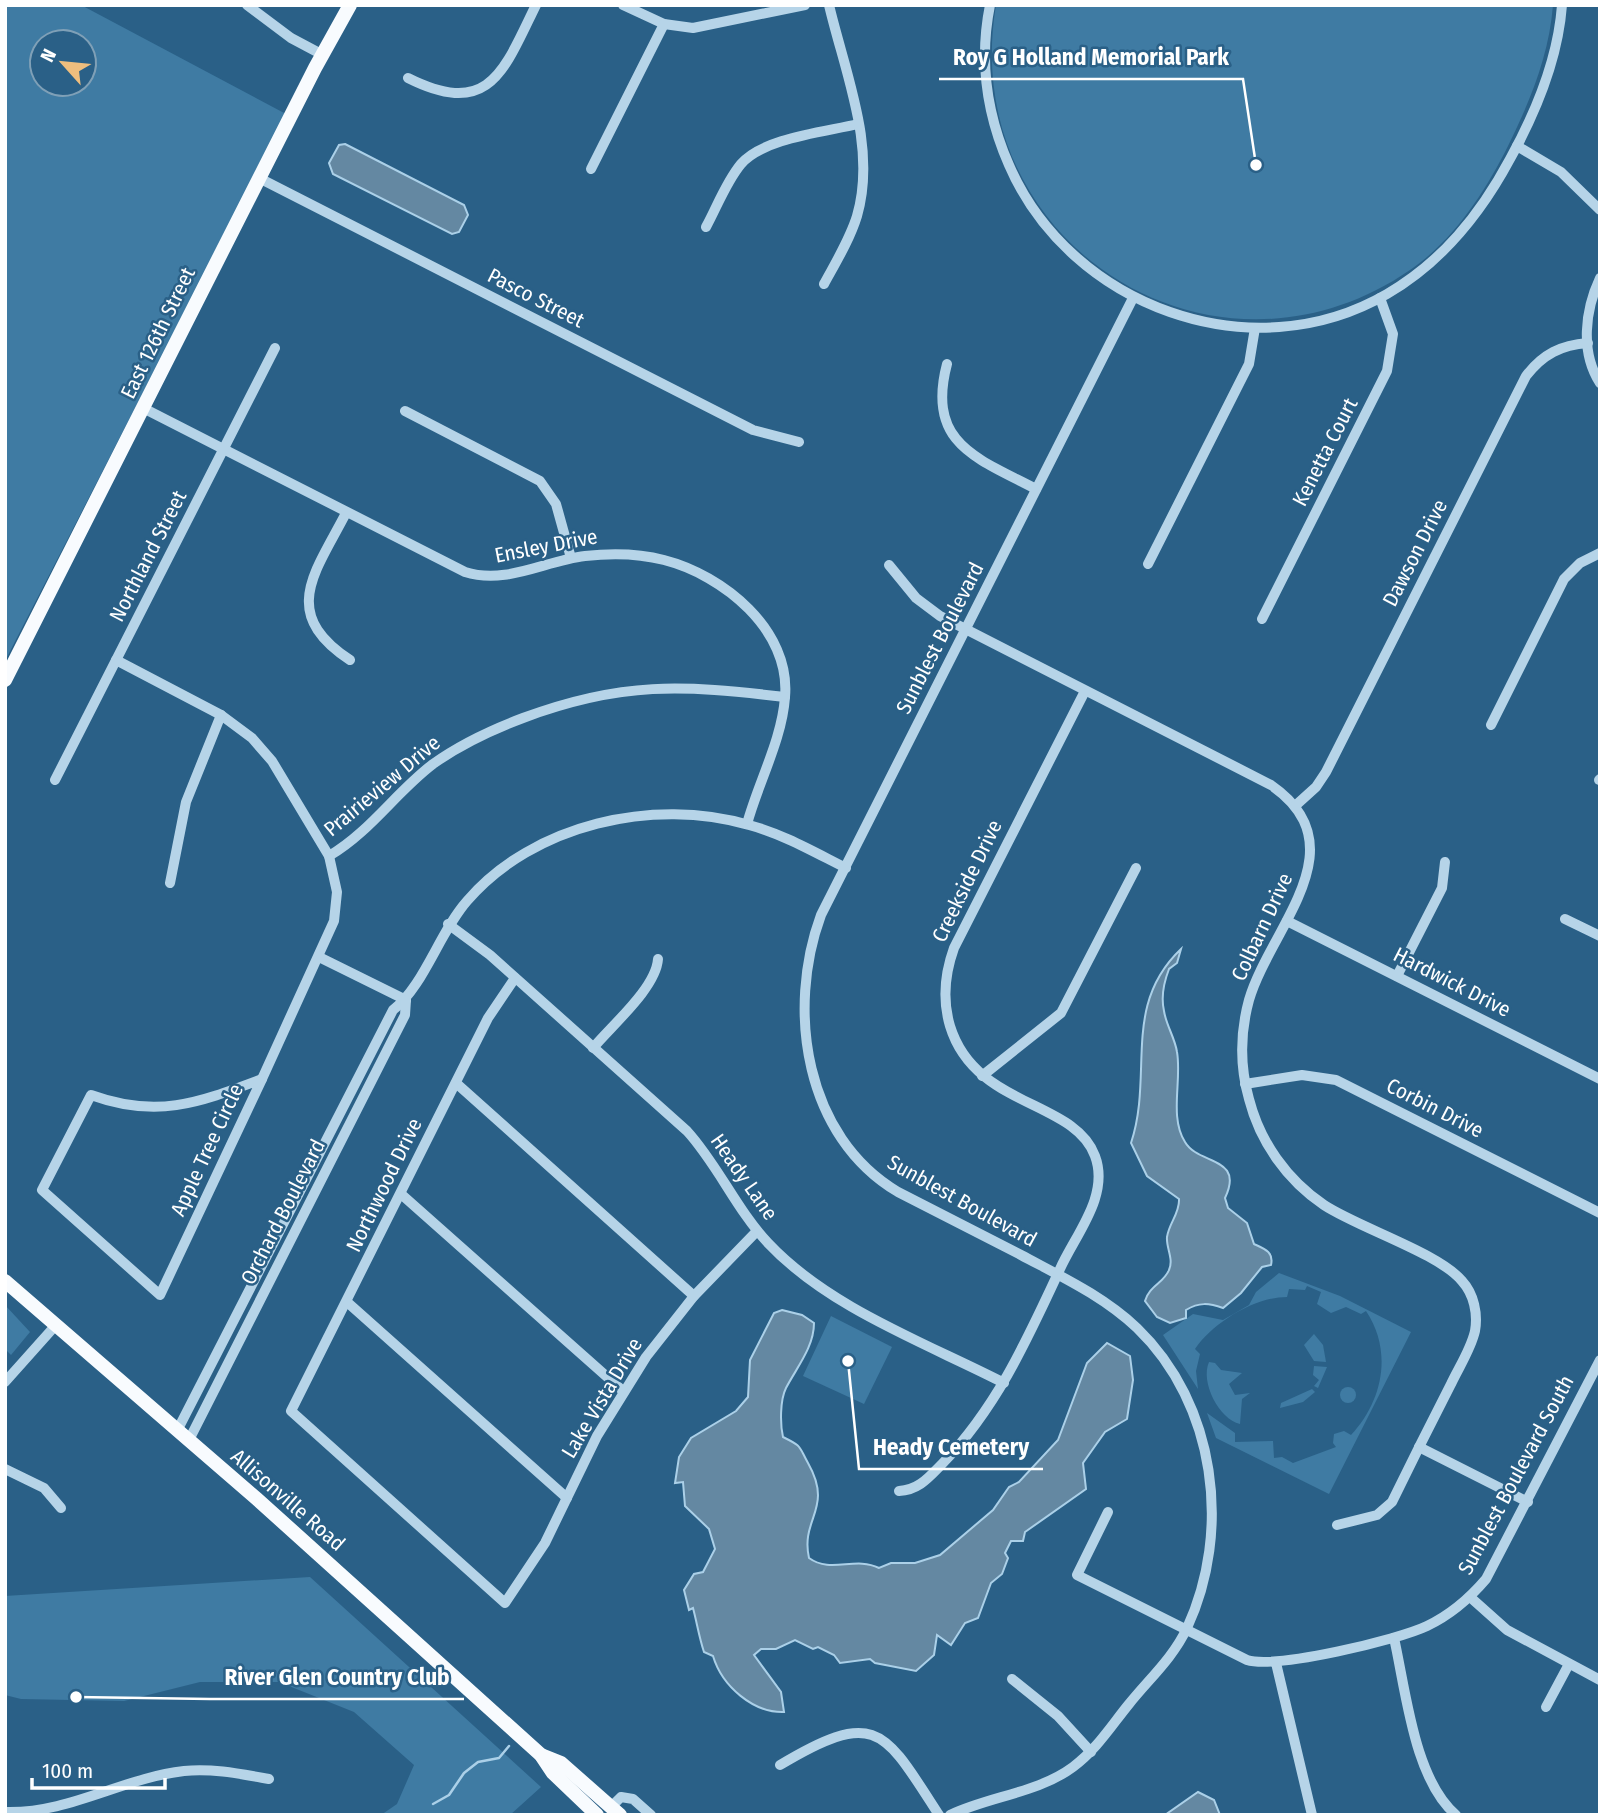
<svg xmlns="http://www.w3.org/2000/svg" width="1605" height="1820" font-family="'Fira Sans Condensed',sans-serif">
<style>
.green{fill:#3f7ba3;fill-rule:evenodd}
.water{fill:#6488a2;stroke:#abd0e8;stroke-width:2}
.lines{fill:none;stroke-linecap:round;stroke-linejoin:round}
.stream{stroke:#abd0e8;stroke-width:2.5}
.minor{stroke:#b6d4e8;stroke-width:10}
.major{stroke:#f8fbfe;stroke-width:14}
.labels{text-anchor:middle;stroke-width:5;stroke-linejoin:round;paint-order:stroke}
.street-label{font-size:21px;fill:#fff;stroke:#2a6087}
.leader{fill:none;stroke:#fff;stroke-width:2.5}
.callout-dot{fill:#fff;stroke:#2a6087;stroke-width:2.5}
.callout-label{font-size:23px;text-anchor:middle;font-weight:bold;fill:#fff;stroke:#2a6087;stroke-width:5;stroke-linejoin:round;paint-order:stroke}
</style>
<rect width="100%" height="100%" fill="#2a6087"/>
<g class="green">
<path d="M5,5h76l205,109 -281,547zM42,42h42v42h-42z"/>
<path d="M996,5h557c-4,51 -23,96 -45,141 -23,46 -54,94 -98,124 -198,136 -454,-28 -414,-265z"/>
<path d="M1279,1273l61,23 71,36 -82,162 -113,-56 -9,-25 28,20v9l38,-1 1,17 8,-1 11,6 43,-16 -3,-4 1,-9 10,-3 7,4c32,-34 42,-84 15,-124l-5,3 -15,-7 -15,6 -14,-9 4,-12 -14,-6 -2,4 -16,-1 -2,8c-33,0 -74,26 -92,52l5,5 -4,17 2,18 -35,-54 30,-21 30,6 26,-15 7,-13z"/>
<polygon points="5,1305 30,1332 11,1355 5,1349"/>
<polygon points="831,1316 892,1347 864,1404 803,1376"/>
<polygon points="1314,1334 1323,1345 1326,1362 1314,1361 1304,1345"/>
<path d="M1209,1362l6,1 6,7 21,3 -13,11 6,11 15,-2 -8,6 -2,25c-21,-5 -40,-42 -31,-62z"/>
<polygon points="1314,1366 1327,1367 1318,1388 1314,1386 1319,1380 1313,1375"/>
<circle cx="1348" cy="1395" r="8"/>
<polygon points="1312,1389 1315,1392 1303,1402 1280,1408 1281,1403"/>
<polygon points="310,1577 541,1787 510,1815 381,1815 397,1804 414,1765 354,1712 279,1682 200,1682 124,1701 21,1699 5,1695 5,1596"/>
</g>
<g class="water">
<polygon points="345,144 464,205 468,215 459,232 452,234 333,174 329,163 339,145"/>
<path d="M1181,949l-4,14 -8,6c-5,13 -8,29 -5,42 2,14 11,27 13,41 5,28 -8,65 8,90 13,23 60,14 40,56l3,10 19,15 7,21c11,5 20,8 17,21l-9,2 -21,26 -18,15c-14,-5 -24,-6 -37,2v8l-16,5 -13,-6 -12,-16c4,-15 19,-18 24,-31 5,-11 -3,-22 -2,-33 2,-14 13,-24 12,-38l-32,-23 -16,-33c23,-69 -10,-137 50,-194z"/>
<path d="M782,1310l20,5 12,8c0,24 -17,44 -28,65 -6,12 -6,36 -3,49 20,10 15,8 25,26 26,46 -8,55 1,95 22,16 46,-2 70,10l12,-5h24l25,-8 53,-45 16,-23 10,-5 39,-42 29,-77 20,-20 23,13 3,24 -6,39 -22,13 -22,31 3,26 -61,43 -2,9h-12l-6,12 3,5 -6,16 -11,9 -13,35 -13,5 -14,22 -14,-10 -3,20 -18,16 -41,-8 -5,-4 -30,4 -6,-8 -16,-8 -5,2 -18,-9 -19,9h-15l-7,6 27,37 3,20c-31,1 -62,-26 -71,-56l-9,-4c-5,-15 -7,-29 -11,-44l-4,2 -5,-20 10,-16 9,-2 12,-23 -6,-20 -24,-23 -2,-24 -8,1 4,-26 12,-19 45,-27 12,-14 2,-37 24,-47z"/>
<polygon points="1198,1792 1214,1800 1220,1815 1165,1815"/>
</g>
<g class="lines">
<polyline class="stream" points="433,1804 449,1795 464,1773 478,1762 499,1758 509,1746"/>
<g class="minor">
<polyline points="247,5 291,38 323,55"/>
<polyline points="623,5 664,24 693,28 805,5"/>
<path d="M990,5c-11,55 -3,110 19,160 61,141 242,208 378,129 55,-32 93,-79 123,-135 26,-47 48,-99 52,-154"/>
<path d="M408,78c82,41 96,-8 128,-73"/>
<polyline points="1517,146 1561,172 1600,210"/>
<polyline points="591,169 664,24"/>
<polyline points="259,178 753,430 799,442"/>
<path d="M706,227c11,-20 20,-45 35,-63 22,-26 84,-32 117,-40"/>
<path d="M1600,278c-15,32 -20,74 0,105"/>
<path d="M824,284c12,-22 26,-45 33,-68 20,-69 -12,-143 -28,-211"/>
<path d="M947,364c-21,80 30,94 89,125"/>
<path d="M145,409l320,163c41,13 79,-11 120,-16 27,-3 52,-3 79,4 59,15 127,70 121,137 -3,43 -27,86 -38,127"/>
<polyline points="405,411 540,481 556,504 571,558"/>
<path d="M346,513c-31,60 -67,100 4,147"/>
<polyline points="1148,564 1249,364 1255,328"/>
<path d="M889,565l27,33 24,18 331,169c90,62 -1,143 -22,215 -9,33 -9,67 0,99 11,43 38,81 75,106 35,23 115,48 138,76 12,13 16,33 13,50 -4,18 -16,36 -24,53 -20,39 -40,79 -59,118l-15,13 -40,10"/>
<polyline points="1262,619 1387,371 1393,334 1380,298"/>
<polyline points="116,660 221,715 252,738 272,761 329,856 337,892 334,921 262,1079"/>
<polyline points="1491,725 1564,579 1580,563 1600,553"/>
<polyline points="55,780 275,348"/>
<polyline points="1599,780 1600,779"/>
<path d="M1295,806l21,-19 10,-15 200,-396c17,-22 35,-31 62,-33"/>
<path d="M329,856c41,-24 67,-64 104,-92 28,-20 58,-34 90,-46 99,-37 159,-33 262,-21"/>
<polyline points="170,883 186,802 221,715"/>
<polyline points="1565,919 1600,936"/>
<polyline points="1287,921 1600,1079"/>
<path d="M448,924l42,31 197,176c31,34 49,78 81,112 61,65 158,100 236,140"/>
<polyline points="319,957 406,1000"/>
<polyline points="1397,976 1442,888 1445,862"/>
<polyline points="515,978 488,1018 291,1411 505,1603 545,1543 597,1436 646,1357 694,1296 757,1231"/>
<path d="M593,1048c19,-23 63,-60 65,-89"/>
<polyline points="982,1076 1061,1013 1136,868"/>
<path d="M262,1079l-102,216 -118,-105 49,-95c66,24 107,8 171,-16z"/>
<polyline points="456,1083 694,1296"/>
<polyline points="1245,1084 1302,1075 1336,1080 1600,1213"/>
<polyline points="401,1194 623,1391"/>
<polyline points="347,1302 567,1498"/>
<polyline points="5,1382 55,1326"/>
<path d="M178,1429l215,-419c31,-24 46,-77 74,-109 66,-77 187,-104 282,-76 34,9 65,27 97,43"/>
<polyline points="189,1440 405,1015 406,1000"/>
<polyline points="1419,1447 1528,1502"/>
<polyline points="5,1469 44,1488 61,1508"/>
<path d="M899,1491c20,-1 30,-14 43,-27 55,-57 85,-124 118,-195 15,-34 50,-73 35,-113 -20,-56 -120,-48 -145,-130 -8,-27 -5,-53 4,-78l131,-257"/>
<path d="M1108,1512l-31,63 170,85c29,9 151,-20 180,-34 23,-11 42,-27 59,-47l114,-219"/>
<polyline points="1470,1597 1507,1630 1600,1680"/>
<path d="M1394,1638c12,53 20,141 62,177"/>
<polyline points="1276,1663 1312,1815"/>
<polyline points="1012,1679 1058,1716 1091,1752"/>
<polyline points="1546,1707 1569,1664"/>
<path d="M780,1765c97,-58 104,-35 159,50"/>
<polyline points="611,1807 621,1797 633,1799 651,1815"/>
<path d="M5,1812c64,2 117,-34 179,-41 28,-3 57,3 85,8"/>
<path d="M950,1815c40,-19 88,-22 123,-48 24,-18 38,-41 56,-63 20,-25 44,-46 58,-76 45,-97 29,-224 -50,-300 -34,-32 -75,-51 -116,-73 -41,-21 -82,-42 -123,-63 -93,-55 -112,-182 -77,-277l312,-617"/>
</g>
<g class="major">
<polyline points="5,680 315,68 350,5"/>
<polyline points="5,1281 257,1499 541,1755 553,1773 597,1815"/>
<polyline points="541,1755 561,1763 620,1815"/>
</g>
</g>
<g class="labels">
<g class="street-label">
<text transform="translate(536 298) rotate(27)" y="7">Pasco Street</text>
<text transform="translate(158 333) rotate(-64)" y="7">East 126th Street</text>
<text transform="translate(1325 452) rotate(-63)" y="7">Kenetta Court</text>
<text transform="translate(546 546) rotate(-11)" y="7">Ensley Drive</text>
<text transform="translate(1415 553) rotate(-63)" y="7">Dawson Drive</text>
<text transform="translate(148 556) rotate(-63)" y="7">Northland Street</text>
<text transform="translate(940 638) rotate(-63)" y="7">Sunblest Boulevard</text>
<text transform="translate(382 786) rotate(-40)" y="7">Prairieview Drive</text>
<text transform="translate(967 881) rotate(-64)" y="7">Creekside Drive</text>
<text transform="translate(1262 927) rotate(-65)" y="7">Colbarn Drive</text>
<text transform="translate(1452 982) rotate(27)" y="7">Hardwick Drive</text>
<text transform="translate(1435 1108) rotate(27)" y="7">Corbin Drive</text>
<text transform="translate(207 1150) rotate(-65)" y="7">Apple Tree Circle</text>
<text transform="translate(744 1177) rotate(55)" y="7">Heady Lane</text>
<text transform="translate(384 1185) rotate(-64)" y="7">Northwood Drive</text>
<text transform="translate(962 1201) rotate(29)" y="7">Sunblest Boulevard</text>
<text transform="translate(283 1212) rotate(-63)" y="7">Orchard Boulevard</text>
<text transform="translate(602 1398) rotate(-59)" y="7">Lake Vista Drive</text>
<text transform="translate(1516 1475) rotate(-62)" y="7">Sunblest Boulevard South</text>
<text transform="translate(288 1500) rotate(41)" y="7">Allisonville Road</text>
</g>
</g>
<path class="leader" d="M1256 165L1243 79H939M848 1361L859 1469H1043M76 1697L210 1699H464"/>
<g class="callout-dot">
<circle cx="1256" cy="165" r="7"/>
<circle cx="848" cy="1361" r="7"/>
<circle cx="76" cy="1697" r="7"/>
</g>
<g class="callout-label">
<text x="1091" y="65">Roy G Holland Memorial Park</text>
<text x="951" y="1455">Heady Cemetery</text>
<text x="337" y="1685">River Glen Country Club</text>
</g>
<rect width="1605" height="1820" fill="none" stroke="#ffffff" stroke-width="14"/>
<g transform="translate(63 63) rotate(297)"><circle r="33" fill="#2a6087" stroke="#7fa0b7" stroke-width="2"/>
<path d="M0-5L12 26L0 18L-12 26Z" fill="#eebe7e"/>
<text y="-10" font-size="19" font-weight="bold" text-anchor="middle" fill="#ffffff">N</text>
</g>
<path d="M32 1778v10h133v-10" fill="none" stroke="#ffffff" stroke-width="3.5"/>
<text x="42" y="1778" font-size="21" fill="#ffffff" stroke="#2a6087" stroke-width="5" paint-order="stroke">100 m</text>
</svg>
